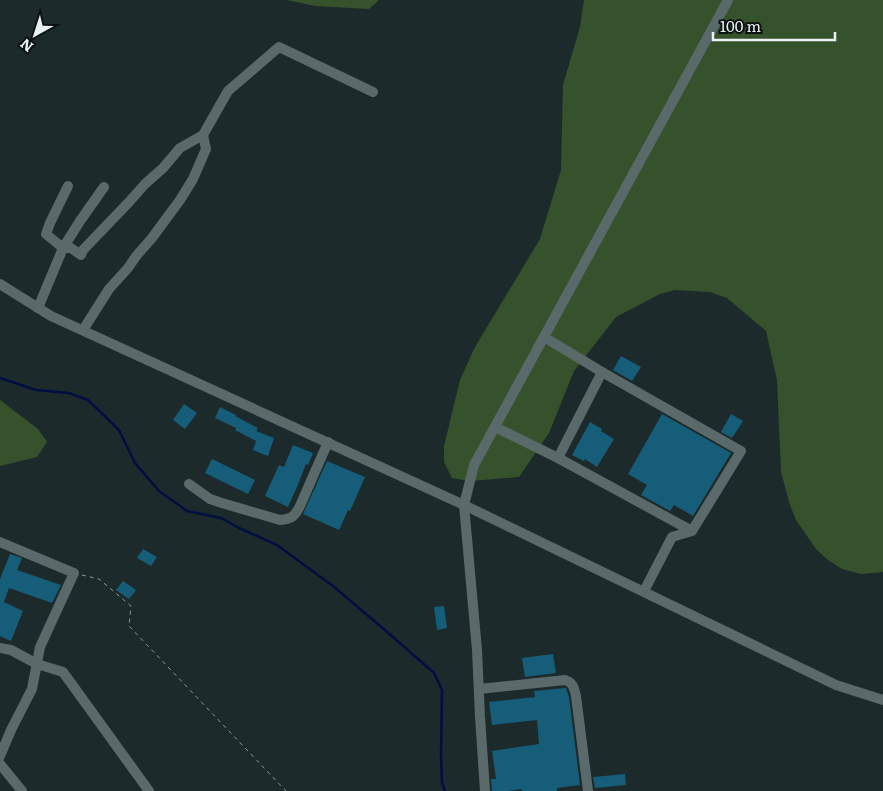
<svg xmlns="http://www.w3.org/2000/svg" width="883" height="791" font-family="Literata,serif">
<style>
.green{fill:#36522c}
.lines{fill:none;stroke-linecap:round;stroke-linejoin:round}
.stream{stroke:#000e42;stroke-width:2.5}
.building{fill:#155d79}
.path{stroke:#8b9596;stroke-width:1;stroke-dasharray:4 4;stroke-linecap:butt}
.minor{stroke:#5a696a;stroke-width:10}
</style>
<rect width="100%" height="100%" fill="#1d2a2b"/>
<g class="green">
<polygon points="287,0 379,0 369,9 315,6"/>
<polygon points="584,0 883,0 883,572 861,574 842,569 828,560 816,549 796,520 790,505 781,472 777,380 766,331 727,298 710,292 675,290 660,294 616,317 574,371 549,433 519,477 470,481 452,478 444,462 444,446 460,380 475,347 540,239 561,170 563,85 580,27"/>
<polygon points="0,400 38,429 47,442 37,457 0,466"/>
</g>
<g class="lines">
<polyline class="stream" points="0,378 36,390 69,393 88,400 119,430 135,463 159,491 187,511 221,518 239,528 277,545 333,586 393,637 434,673 442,690 441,756 442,783 445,791"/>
</g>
<g class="building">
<polygon points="621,356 641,367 632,381 613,370"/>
<polygon points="184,404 197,413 185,429 173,420"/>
<polygon points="220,407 236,415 235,416 258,428 256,431 274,438 268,456 253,450 256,441 235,430 236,428 215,418"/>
<polygon points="662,414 731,453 693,516 674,505 670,511 641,495 647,485 628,474"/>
<polygon points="731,414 743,421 732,438 721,432"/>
<polygon points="590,422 602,429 601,431 614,439 597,467 585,459 584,461 572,455"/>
<polygon points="293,445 313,453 308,465 306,464 297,487 288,507 265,496 279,465 284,467"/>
<polygon points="212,459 255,480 248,494 205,473"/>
<polygon points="327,461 365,477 350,511 348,510 339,530 303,514"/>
<polygon points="143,549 157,557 151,566 137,558"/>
<polygon points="10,554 22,558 17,570 61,585 52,603 9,588 4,602 23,611 11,641 0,636 0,579"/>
<polygon points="123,581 136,590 129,599 116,590"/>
<polygon points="444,606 447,628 437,630 434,607"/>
<polygon points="553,654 556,673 525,677 522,658"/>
<polygon points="566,688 569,697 580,785 557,788 557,791 522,791 522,789 508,791 492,791 491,779 496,779 492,751 539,744 537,720 492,725 489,702 535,697 534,691"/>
<polygon points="625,774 626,785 595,788 593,777"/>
</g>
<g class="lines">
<polyline class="path" points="82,575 99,579 131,606 129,626 286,791"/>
<g class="minor">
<polyline points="203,135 228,91 279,47 373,92"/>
<polyline points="68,186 50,223 46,234 63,248 80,221 104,187"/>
<polyline points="0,284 51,316 464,505 836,685 883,700"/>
<polyline points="38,308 63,248 71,248 81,255 83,250 129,202 145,184 163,168 180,148 203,135 206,149 193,179 180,200 152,238 137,255 128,268 109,289 83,330"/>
<polyline points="544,337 602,372"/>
<polyline points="495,427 558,458"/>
<path d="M189,484l21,15 12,4 58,17c12,-1 15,-4 20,-14l28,-64"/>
<polyline points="0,542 74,573 40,647 32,689 11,730 0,756"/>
<polyline points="644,591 672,537 692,531 741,451 602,372 558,458 692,531"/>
<polyline points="0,648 11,650 37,664 63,672 149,791"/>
<path d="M479,689l86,-9c8,2 9,8 11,16l12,95"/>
<polyline points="0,764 22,791"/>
<polyline points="485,791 480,717 477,650 464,505 474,465 728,0"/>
</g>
</g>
<g transform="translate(35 35) rotate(219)" stroke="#0c1212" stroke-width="4" paint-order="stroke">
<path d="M0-4L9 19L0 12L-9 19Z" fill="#e9f2f2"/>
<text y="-8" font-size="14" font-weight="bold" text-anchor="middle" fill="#e9f2f2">N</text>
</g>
<path d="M713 32v8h122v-8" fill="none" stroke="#e9f2f2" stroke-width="2.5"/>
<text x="720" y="32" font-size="15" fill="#e9f2f2" stroke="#0c1212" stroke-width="4" paint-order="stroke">100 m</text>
</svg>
